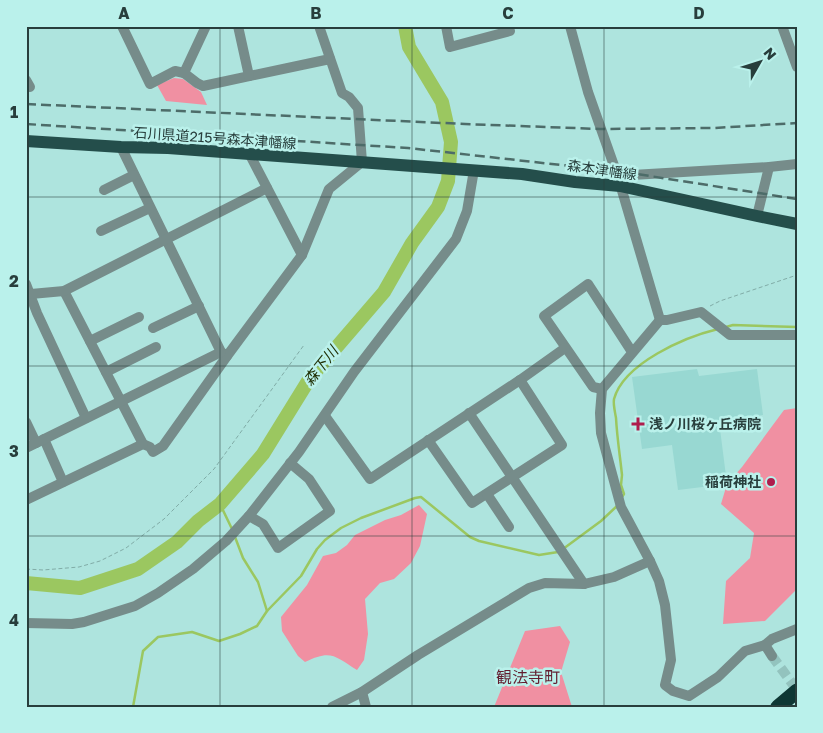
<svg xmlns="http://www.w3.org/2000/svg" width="823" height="733" font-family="'Golos Text','Noto Sans JP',sans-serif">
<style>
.built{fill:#98d8d2}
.green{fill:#f090a2}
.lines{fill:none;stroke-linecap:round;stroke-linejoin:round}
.stream{stroke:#9bc760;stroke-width:2.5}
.river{stroke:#9bc760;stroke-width:14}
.minor-tunnel{stroke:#93c3be;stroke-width:10;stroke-dasharray:10 5;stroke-linecap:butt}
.path{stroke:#81aca7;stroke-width:1;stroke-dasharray:4 2.5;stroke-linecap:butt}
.minor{stroke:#768c8a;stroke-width:10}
.major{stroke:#244e4b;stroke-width:12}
.highway{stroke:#0e3734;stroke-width:15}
.rail{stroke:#4d6c69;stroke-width:2.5;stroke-dasharray:10 5;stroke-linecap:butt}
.grid{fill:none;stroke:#283e3c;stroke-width:1;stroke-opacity:0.55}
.poi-dot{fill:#ae1d4d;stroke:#baf1eb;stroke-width:2}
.labels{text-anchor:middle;stroke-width:5;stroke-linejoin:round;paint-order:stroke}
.street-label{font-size:14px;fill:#283e3c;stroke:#baf1eb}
.poi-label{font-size:14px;font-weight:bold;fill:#283e3c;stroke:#baf1eb;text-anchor:start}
.water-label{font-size:15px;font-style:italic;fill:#223208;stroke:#baf1eb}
.quarter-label{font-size:16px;fill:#621d2f;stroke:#baf1eb}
.neatline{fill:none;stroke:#283e3c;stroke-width:2}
.grid-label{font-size:16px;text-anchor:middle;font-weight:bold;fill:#283e3c}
</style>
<rect width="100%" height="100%" fill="#aee4de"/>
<polygon class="built" points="697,369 699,376 757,369 763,415 719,421 727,484 678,490 672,445 642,449 632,377"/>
<g class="green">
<polygon points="174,78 183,79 201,92 207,105 166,101 157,85"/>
<polygon points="797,408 797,589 765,621 723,624 726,581 750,558 754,533 721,504 727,484 742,467 784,410"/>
<path d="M419,505l8,9 -7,32 -9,17 -17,16 -14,4 -15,16 3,35 -4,26 -7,10c-22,-14 -26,-21 -52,-8l-7,-6 -16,-25 -1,-14 26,-32 16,-29 13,-3 11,-8 8,-10 30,-15 16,-5z"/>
<polygon points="560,626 570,642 561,672 572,707 494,707 525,631"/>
</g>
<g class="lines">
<g class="stream">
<polyline points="726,327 733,325 797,327"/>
<path d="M622,497l2,-3 -3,-9 1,-10c-2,-19 -5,-38 -6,-57 -1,-6 -3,-14 -2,-19 10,-36 71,-62 104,-70"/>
<polyline points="220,504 232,529"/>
<polyline points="235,537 243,558 258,582 267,611"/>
<polyline points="563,549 601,521 617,506"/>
<polyline points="133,707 143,651 158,637 192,632 219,641 240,634 257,626 267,611 301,576 317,549 325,540 341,528 361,518 415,498 421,497 470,537 479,541 539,555 558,552"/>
</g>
<polyline class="river" points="26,583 80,588 138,569 177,542 198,521 220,504 263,454 310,378 384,292 412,243 438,207 448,181 451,142 442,102 409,47 405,26"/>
<polyline class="minor-tunnel" points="772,656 797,690"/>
<g class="path">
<polyline points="710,306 720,301 797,275"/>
<polyline points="26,569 43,570 79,567 100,561 126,548 164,519 214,469 304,345"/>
</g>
<g class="minor">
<polyline points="122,26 150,84 175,71 184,73"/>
<polyline points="206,26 184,73 197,83 203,86 330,59"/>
<polyline points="238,26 249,76"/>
<polyline points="446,26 450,47 510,31"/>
<polyline points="570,26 588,92 618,177 660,320"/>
<polyline points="782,26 797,67"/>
<polyline points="26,80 30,87"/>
<polyline points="121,147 221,352 227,356"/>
<polyline points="250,155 302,255"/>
<polyline points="618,177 632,175 769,167 797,164"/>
<polyline points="104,190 134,175"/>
<polyline points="757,216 769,167"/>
<polyline points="101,231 150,208"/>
<polyline points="26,284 37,313 86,418"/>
<polyline points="64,291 143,444 150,447 153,452 163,446 227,356 302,255 329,189 362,162 358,108 349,97 342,93 319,26"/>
<polyline points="31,294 64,291 267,188"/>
<polyline points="660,320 602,389 600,413 601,433 621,507 650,561 659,581 665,605 671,660 665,685 673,691 689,696 718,677 745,651 765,645"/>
<polyline points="660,320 667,320 701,312 730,335 797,335"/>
<polyline points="153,328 199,306"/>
<polyline points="90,341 139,317"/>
<polyline points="106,372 156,347"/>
<polyline points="602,389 593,387 544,316 588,284 632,352"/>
<polyline points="469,413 584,584"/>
<polyline points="325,416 370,479 520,380 565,348"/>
<polyline points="26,422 36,443"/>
<polyline points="44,439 63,482"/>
<polyline points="428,440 472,503 562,445 520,380"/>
<polyline points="26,448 221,352"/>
<polyline points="487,494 509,527"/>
<polyline points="26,500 143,444"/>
<polyline points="249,516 263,524 278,548 330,511 309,479 290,463"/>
<polyline points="26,623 72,624 84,622 135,606 158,593 193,569 226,541 249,516 299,452 354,372 456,239 467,211 474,170"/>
<polyline points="772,656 765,645 772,639 797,629"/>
<polyline points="362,692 366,707"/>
<polyline points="332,707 362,692 418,655 529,588 545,583 584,584 614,577 650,561"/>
</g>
<polyline class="major" points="26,141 121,147 168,148 522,174 575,182 620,186 757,216 797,224"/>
<polyline class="highway" points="778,707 797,691"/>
<g class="rail">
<polyline points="26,104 465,124 600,129 714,128 797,123"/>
<polyline points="26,124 408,148 624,172 797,199"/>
</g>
</g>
<path class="grid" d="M220,26v681M412,26v681M604,26v681M26,197h771M26,366h771M26,536h771"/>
<g class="poi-dot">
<path d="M635.5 416.5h5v5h5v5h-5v5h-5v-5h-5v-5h5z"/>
<circle cx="771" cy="482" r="5"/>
</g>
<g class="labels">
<g class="street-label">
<text transform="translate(215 138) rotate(4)" y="5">石川県道215号森本津幡線</text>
<text transform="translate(602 170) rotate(8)" y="5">森本津幡線</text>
</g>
<g class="poi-label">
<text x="649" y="429">浅ノ川桜ヶ丘病院</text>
<text x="761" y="487" text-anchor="end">稲荷神社</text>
</g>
<g class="water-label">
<text transform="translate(321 366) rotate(-51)" y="5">森下川</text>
</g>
<g class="quarter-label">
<text x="528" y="683">観法寺町</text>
</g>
</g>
<rect width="823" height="733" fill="none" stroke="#baf1eb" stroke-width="55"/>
<g transform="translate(760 62) rotate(51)" stroke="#baf1eb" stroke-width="4" paint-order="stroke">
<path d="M0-4L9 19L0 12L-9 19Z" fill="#283e3c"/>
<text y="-8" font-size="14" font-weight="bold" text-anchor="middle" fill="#283e3c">N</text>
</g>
<rect x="28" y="28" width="768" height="678" class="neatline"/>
<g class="grid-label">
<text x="124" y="19">A</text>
<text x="316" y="19">B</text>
<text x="508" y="19">C</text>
<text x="699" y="19">D</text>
<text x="14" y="118">1</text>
<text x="14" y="287">2</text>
<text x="14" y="457">3</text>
<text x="14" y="626">4</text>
</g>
</svg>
